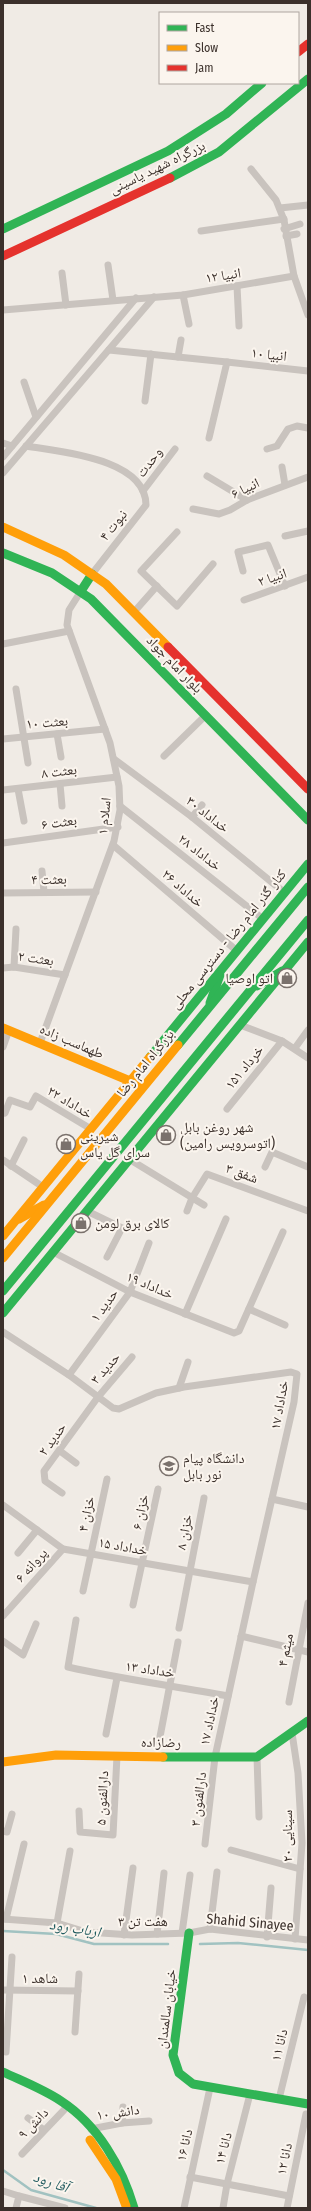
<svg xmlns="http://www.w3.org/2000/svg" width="311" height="2211" font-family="'Fira Sans Condensed','Noto Naskh Arabic',sans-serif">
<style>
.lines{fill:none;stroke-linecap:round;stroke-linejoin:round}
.stream{stroke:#a1c2c1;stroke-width:2.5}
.street{stroke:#c9c3be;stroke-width:7}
.fast{stroke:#30b455;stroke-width:9}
.slow{stroke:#ff9f0a;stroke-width:9}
.jam{stroke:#e5322d;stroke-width:9}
.labels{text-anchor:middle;stroke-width:4;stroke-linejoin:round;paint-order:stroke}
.street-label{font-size:14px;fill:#3b302b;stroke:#fbf5ee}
.poi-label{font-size:14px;fill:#3b302b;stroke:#fbf5ee;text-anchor:start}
.water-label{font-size:15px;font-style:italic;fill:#1f5a5e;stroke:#fbf5ee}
</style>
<rect width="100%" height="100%" fill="#f0ebe5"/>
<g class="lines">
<g class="stream">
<polyline points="3,1931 56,1934 94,1944 168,1944"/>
<polyline points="200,1944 238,1943 308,1950"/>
<polyline points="3,2170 31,2190 96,2208"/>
</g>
<g class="street">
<polyline points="251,169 276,200 284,220 294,276 308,315"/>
<polyline points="280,208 308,205"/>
<polyline points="284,229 300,224"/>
<polyline points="201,231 284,219"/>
<polyline points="286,236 297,234"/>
<polyline points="108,265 113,300"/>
<polyline points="62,273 66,305"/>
<polyline points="237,286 239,326"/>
<polyline points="183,295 189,324"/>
<polyline points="3,310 183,295 294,276"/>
<polyline points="109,350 227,362 209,438"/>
<polyline points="178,357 181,340"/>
<polyline points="227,362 308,371"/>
<polyline points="24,382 36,417"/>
<polyline points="145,401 151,354"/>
<polyline points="3,443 12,446"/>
<path d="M26,446c34,6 120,12 120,59l-54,69"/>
<polyline points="267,449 277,446 288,429 297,426 308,428"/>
<polyline points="3,457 136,298"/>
<polyline points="282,467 285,485"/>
<polyline points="3,473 154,297"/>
<polyline points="207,476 247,500"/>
<polyline points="143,491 175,449"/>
<polyline points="193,509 219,514 230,510 247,500 308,477"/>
<polyline points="177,532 141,571 177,606 213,564"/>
<polyline points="285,536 308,531"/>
<polyline points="243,571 238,552 268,545 285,586"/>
<polyline points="244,600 308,577"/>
<polyline points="134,612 157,586"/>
<polyline points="3,644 69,631"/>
<polyline points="16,689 28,763"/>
<polyline points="57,734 61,757"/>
<polyline points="3,739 105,729"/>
<polyline points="164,756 206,715"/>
<polyline points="114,759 192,817 285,893"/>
<polyline points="60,784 62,806"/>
<polyline points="18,789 24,821"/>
<polyline points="3,790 117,777"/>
<polyline points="120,806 263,919"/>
<polyline points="192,817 202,805"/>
<polyline points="3,843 118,827"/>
<polyline points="113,845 237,951"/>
<polyline points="42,871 44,892"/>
<polyline points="3,893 96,892"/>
<polyline points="14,967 16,929"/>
<polyline points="3,968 14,967 65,975"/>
<polyline points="240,1025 282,1041 308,1058"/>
<polyline points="40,1043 114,841 120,810 119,786 110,743 67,625 69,610 81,591"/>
<polyline points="3,1047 9,1030"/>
<polyline points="295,1048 308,1030"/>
<polyline points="227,1109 282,1041"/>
<polyline points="3,1112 5,1113 10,1100 30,1107 36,1096 91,1129"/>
<polyline points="129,1159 204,1205"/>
<polyline points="3,1160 43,1187"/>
<polyline points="11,1166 24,1140"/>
<polyline points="265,1167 272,1152 308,1167"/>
<polyline points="87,1211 122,1228 107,1257"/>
<polyline points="187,1211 192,1198 207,1174 308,1211"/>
<polyline points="53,1252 130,1292 234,1333 239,1331 283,1232"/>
<polyline points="249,1309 285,1325"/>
<polyline points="185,1314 226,1219"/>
<polyline points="3,1332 69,1375 113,1408 119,1409 156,1393 184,1387 291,1372 297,1374 294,1402 253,1582 215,1757 205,1844"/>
<polyline points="69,1375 130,1292 149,1243"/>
<polyline points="179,1388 188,1362"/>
<polyline points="60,1451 76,1463"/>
<polyline points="62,1493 45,1481 44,1471 98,1397 132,1357"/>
<polyline points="272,1499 308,1507"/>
<polyline points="3,1505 63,1549 253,1582"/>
<polyline points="18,1553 37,1530"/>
<polyline points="83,1591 107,1479"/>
<polyline points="133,1605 158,1489"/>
<polyline points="3,1616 63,1549"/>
<path d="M76,1620l-8,47c53,12 107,19 160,29"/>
<polyline points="179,1628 204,1498"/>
<polyline points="241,1636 308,1652"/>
<polyline points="3,1641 23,1655 36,1624"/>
<polyline points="289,1702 308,1603"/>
<polyline points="292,1733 298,1773 302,1843 295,1939"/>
<polyline points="106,1734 117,1678"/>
<polyline points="159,1742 178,1642"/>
<polyline points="257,1757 259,1817"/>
<polyline points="79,1811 80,1832 113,1835 117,1756"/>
<polyline points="3,1831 7,1832 12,1814"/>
<polyline points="231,1850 300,1869"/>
<polyline points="3,1919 57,1923 86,1932 132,1935 189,1933 210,1929 308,1940"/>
<polyline points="6,1919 24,1844"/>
<polyline points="57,1923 70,1851"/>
<polyline points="210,1929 217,1872"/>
<polyline points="182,1933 190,1875"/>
<polyline points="157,1934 164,1873"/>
<polyline points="124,1935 133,1868"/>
<polyline points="267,1937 271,1888"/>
<polyline points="3,1990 78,1991"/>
<polyline points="75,2032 79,1974"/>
<polyline points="6,2052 12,1957"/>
<polyline points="279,2099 304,1997"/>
<polyline points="28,2118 44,2130"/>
<polyline points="122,2123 123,2107"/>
<polyline points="91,2129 122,2123 149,2121"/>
<polyline points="22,2154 64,2110"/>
<polyline points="190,2177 289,2196"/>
<polyline points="3,2191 19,2196 16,2208"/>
<polyline points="19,2196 65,2208"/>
<polyline points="184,2208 210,2088"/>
<polyline points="223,2208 227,2184 250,2094"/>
<polyline points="287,2208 306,2114"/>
</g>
<g class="fast">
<polyline points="170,178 219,152 308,79"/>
<polyline points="3,229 168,151 226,114 262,83"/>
<polyline points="3,553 52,573 91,599 308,820"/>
<polyline points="81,591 92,574"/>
<polyline points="257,986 282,971"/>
<polyline points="210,1003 220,975"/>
<polyline points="178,1045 308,887"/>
<polyline points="150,1057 308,864"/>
<polyline points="3,1291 308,920"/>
<polyline points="3,1313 308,942"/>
<polyline points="163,1757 257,1757 308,1721"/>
<polyline points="189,1933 173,2055 179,2073 193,2084 308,2104"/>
<path d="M3,2072c19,9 40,17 58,29 37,24 61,66 73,107"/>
</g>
<g class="slow">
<polyline points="3,527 64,555 106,584 168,647"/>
<polyline points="3,1028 130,1081 141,1089"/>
<polyline points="19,1219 44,1205"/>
<polyline points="3,1236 150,1057"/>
<polyline points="3,1258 178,1045"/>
<polyline points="3,1762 56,1755 163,1757"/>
<polyline points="90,2140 116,2179 126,2206"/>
</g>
<g class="jam">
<polyline points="298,52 308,44"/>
<polyline points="3,256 170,178"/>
<polyline points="168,647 308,789"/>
</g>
</g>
<defs>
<symbol id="shop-ring" viewBox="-11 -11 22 22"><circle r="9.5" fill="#fbf5ee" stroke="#7a716c" stroke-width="1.5"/><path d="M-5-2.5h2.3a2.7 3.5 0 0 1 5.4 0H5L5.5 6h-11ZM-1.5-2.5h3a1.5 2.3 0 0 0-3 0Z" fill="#7a716c"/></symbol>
<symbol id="university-ring" viewBox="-11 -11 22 22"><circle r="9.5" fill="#fbf5ee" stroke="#7a716c" stroke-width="1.5"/><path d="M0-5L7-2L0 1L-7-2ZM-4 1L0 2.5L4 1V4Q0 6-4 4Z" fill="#7a716c"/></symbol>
</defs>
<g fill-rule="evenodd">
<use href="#shop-ring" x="276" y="967" width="22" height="22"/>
<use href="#shop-ring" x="155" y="1124" width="22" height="22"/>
<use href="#shop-ring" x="55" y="1133" width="22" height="22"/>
<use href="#shop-ring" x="70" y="1212" width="22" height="22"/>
<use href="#university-ring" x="158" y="1455" width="22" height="22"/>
</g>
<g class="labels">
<g class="street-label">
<text transform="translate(157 167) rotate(-26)" y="5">بزرگراه شهید یاسینی</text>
<text transform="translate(223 275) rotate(-9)" y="5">انبیا ۱۲</text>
<text transform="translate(269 354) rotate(6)" y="5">انبیا ۱۰</text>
<text transform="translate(149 462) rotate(-53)" y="5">وحدت</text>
<text transform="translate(245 488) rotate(-26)" y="5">انبیا ۶</text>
<text transform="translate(113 525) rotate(-51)" y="5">نبوت ۴</text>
<text transform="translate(272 577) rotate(-19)" y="5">انبیا ۲</text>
<text transform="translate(175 664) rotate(46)" y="5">بلوار امام جواد</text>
<text transform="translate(47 722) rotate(-5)" y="5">بعثت ۱۰</text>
<text transform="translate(59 771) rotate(-7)" y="5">بعثت ۸</text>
<text transform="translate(208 814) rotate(38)" y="5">خداداد ۳۰</text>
<text transform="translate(104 816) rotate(-84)" y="5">اسلام ۱</text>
<text transform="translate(59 822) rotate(-8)" y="5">بعثت ۶</text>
<text transform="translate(200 852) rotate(38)" y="5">خداداد ۲۸</text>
<text transform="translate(49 879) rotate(-1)" y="5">بعثت ۴</text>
<text transform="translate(183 888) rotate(41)" y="5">خداداد ۲۶</text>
<text transform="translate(228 939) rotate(-51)" y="5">کنار گذر امام رضا - دسترسی محلی</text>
<text transform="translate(36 958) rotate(8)" y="5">بعثت ۲</text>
<text transform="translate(72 1041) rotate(23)" y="5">طهماسب زاده</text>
<text transform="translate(145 1063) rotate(-51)" y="5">بزرگراه امام رضا</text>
<text transform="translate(244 1067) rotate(-51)" y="5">۱۵خرداد ۱</text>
<text transform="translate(70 1102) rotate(31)" y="5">خداداد ۲۲</text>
<text transform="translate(242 1173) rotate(20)" y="5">شفق ۳</text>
<text transform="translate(150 1285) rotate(23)" y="5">خداداد ۱۹</text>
<text transform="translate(104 1305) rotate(-54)" y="5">حدید ۱</text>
<text transform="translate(105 1368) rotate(-49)" y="5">حدید ۳</text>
<text transform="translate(279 1405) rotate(-80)" y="5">خداداد ۱۷</text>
<text transform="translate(52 1439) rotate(-54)" y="5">حدید ۲</text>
<text transform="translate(140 1512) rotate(-78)" y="5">خزان ۶</text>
<text transform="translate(86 1514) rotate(-78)" y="5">خزان ۴</text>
<text transform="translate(184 1532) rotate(-79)" y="5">خزان ۸</text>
<text transform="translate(123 1546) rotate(10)" y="5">خداداد ۱۵</text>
<text transform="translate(31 1565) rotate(-48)" y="5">پروانه ۶</text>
<text transform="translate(285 1650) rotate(-79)" y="5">میثم ۴</text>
<text transform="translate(150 1669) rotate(8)" y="5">خداداد ۱۳</text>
<text transform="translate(209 1721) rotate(-78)" y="5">خداداد ۱۷</text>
<text transform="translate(161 1742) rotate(1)" y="5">رضازاده</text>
<text transform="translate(102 1798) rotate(-87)" y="5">دارالفنون ۵</text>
<text transform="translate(198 1799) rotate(-83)" y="5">دارالفنون ۳</text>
<text transform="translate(287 1836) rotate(-90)" y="5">سینایی ۲۰</text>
<text x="143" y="1926">هفت تن ۳</text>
<text transform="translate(250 1922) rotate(5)" y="5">Shahid Sinayee</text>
<text x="40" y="1983">شاهد ۱</text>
<text transform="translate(166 2009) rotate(-83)" y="5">خیابان سالمندان</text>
<text transform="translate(279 2045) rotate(-76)" y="5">دانا ۱۱</text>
<text transform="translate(118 2112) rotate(-8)" y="5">دانش ۱۰</text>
<text transform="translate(33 2123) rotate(-46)" y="5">دانش ۹</text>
<text transform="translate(184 2145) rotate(-77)" y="5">دانا ۱۶</text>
<text transform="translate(223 2148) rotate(-75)" y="5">دانا ۱۴</text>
<text transform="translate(284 2159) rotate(-78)" y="5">دانا ۱۲</text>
</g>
<g class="poi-label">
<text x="273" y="983" text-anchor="end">اتو اوصیا</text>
<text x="180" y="1132">شهر روغن بابل<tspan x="180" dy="16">(اتوسرویس رامین)</tspan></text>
<text x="80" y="1141">شیرینی<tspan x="80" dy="16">سرای گل یاس</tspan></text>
<text x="95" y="1228">کالای برق لومن</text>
<text x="183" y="1463">دانشگاه پیام<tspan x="183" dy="16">نور بابل</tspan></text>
</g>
<g class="water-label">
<text transform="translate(75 1928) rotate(9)" y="5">ارباب رود</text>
<text transform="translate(51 2182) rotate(19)" y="5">آقا رود</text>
</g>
</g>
<rect width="311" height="2211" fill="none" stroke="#3b302b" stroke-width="8"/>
<rect x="159" y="12" width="140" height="72" fill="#fbf5ee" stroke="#aea6a0"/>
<rect x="167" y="25" width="20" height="6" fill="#30b455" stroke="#aea6a0"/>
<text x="195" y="32" font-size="12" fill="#3b302b">Fast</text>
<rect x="167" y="45" width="20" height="6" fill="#ff9f0a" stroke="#aea6a0"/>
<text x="195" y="52" font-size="12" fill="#3b302b">Slow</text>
<rect x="167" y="65" width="20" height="6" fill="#e5322d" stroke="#aea6a0"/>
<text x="195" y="72" font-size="12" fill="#3b302b">Jam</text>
</svg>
